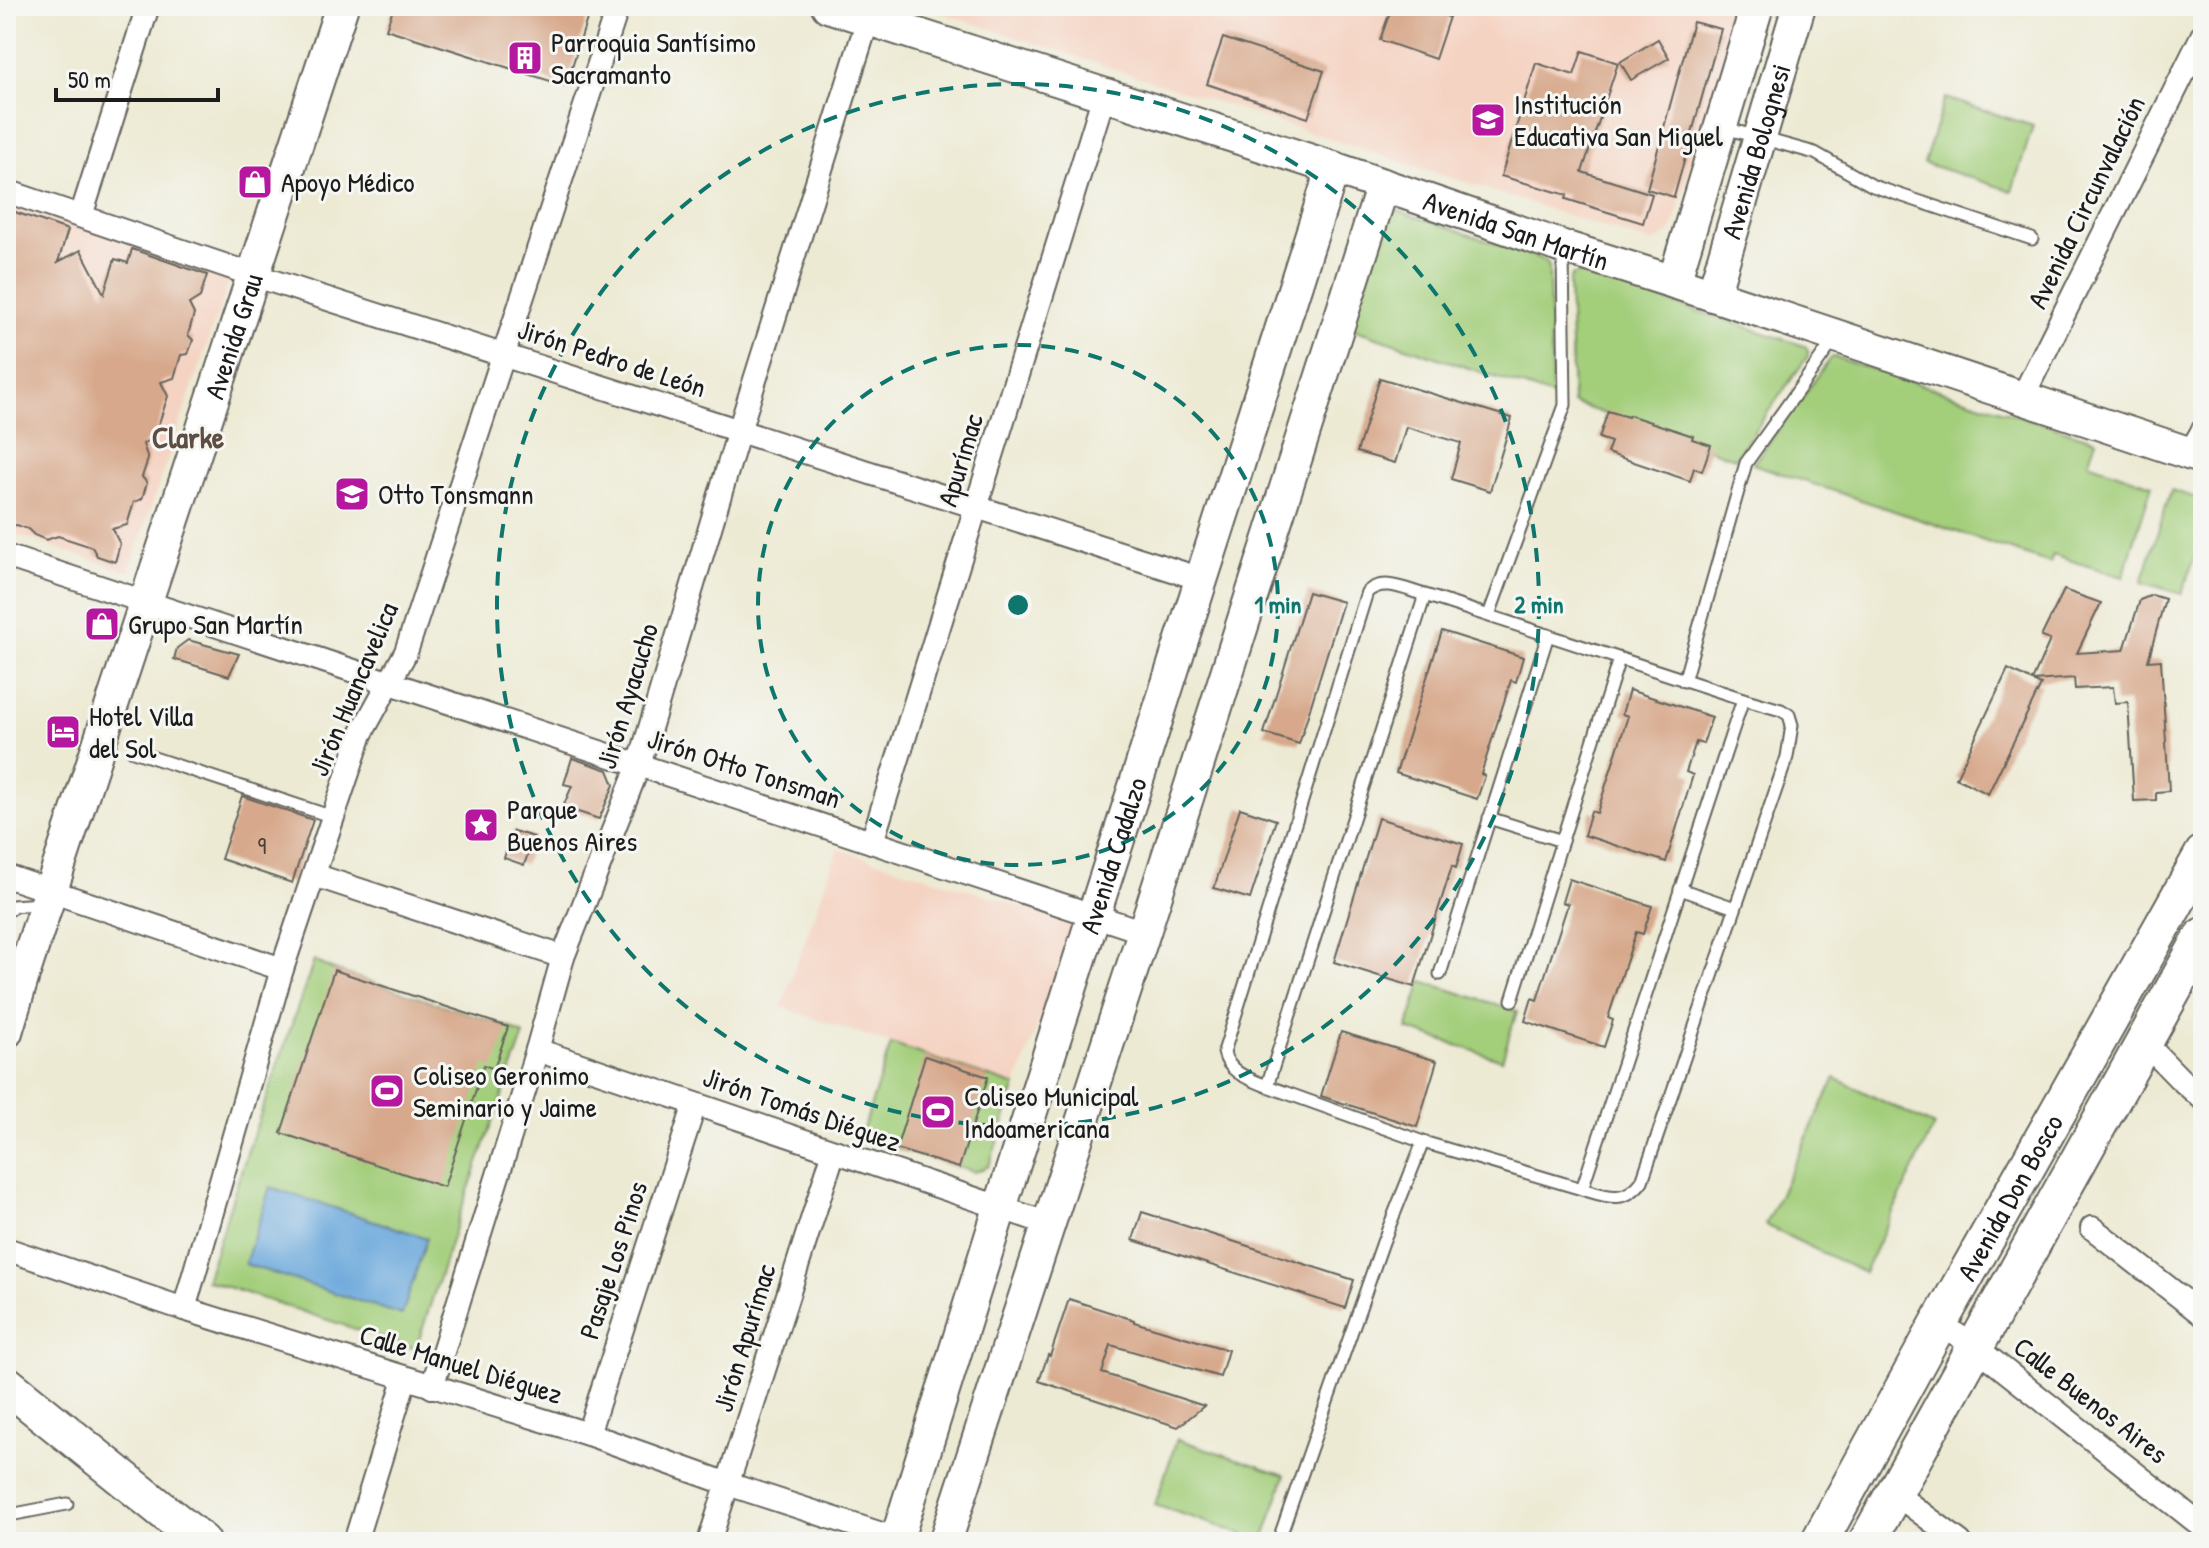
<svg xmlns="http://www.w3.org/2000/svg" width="2209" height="1548" font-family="'Patrick Hand',sans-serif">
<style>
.built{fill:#f5d3c2}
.green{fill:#a3ce7a;stroke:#60754b;stroke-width:2}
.water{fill:#69a7db;stroke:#42627c;stroke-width:2}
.building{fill:#d7a88b}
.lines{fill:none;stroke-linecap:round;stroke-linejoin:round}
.lane-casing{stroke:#65645c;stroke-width:15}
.street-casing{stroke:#65645c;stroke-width:26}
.secondary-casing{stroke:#65645c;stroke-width:36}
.primary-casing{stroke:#65645c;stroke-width:40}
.lane{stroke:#fff;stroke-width:11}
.street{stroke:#fff;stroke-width:22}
.secondary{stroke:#fff;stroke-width:32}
.primary{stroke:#fff;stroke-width:36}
.ring{fill:none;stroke:#0f766e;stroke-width:4;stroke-dasharray:14 10}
.labels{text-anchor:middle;stroke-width:6;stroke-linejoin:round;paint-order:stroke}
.number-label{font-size:24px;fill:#4b3f38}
.poi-label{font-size:28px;fill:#1c1c1c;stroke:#f6f6f2;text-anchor:start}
.street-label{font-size:28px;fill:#1c1c1c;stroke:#f6f6f2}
.neighbourhood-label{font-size:30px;font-weight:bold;fill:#5d4d43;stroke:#f6f6f2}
.centre{fill:#0f766e;stroke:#f6f6f2;stroke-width:4}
.ring-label{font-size:24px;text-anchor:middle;font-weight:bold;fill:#0f766e;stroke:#f6f6f2;stroke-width:6;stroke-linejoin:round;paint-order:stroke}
</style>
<rect width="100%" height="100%" fill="#f6f6f2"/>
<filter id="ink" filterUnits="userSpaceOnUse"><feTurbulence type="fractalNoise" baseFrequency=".0125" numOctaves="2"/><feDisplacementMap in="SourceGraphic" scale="16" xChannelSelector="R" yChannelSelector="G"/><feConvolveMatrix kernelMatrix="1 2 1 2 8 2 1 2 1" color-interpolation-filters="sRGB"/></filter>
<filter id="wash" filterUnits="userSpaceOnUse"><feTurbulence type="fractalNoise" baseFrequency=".006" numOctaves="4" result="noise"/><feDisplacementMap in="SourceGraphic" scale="32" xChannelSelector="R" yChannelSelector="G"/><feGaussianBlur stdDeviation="1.8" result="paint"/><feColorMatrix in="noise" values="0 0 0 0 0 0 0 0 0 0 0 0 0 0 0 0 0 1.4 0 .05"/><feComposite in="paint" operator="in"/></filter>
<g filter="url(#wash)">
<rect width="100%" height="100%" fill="#edead4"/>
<g class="built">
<polygon points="920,6 1738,6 1671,233 1653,243"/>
<polygon points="6,201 230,277 129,572 6,531"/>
<polygon points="838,849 1074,923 1016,1086 781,1007"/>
</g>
<g class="green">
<polygon points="1945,98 2033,126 2012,191 1924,163"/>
<polygon points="1396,210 1536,257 1547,262 1549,267 1552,396 1350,328 1390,211"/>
<polygon points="1580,273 1805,346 1808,350 1808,356 1735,458 1573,403 1569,284 1571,276"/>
<polygon points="1834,357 2096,440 2088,463 2152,485 2123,577 2053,555 2050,563 1753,464 1831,358"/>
<polygon points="2171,490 2203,500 2203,533 2182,594 2142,582"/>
<polygon points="314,961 334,970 508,1027 524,1035 459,1216 416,1349 206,1280 249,1147"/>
<polygon points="1422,981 1517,1011 1502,1060 1407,1029"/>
<polygon points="891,1044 1016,1086 989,1166 975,1172 860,1138"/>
<polygon points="1835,1078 1934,1126 1864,1273 1765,1225"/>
<polygon points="1177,1439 1285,1475 1263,1541 1155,1505"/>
</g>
<polygon class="water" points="270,1187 427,1238 402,1315 245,1264"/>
<g id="blocks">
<g class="building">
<polygon points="394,6 591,6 566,86 386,29"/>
<polygon points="1392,6 1416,6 1449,17 1435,59 1380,40"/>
<polygon points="1693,22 1721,29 1674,197 1647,189"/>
<polygon points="1223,38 1324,71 1308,118 1207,84"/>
<polygon points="1658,39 1669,58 1631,80 1620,62"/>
<polygon points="1582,51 1618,63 1582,172 1652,194 1643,223 1566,199 1567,195 1501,176 1536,63 1574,75"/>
<polygon points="6,209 68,230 58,262 81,250 104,294 115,259 128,263 132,249 207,275 200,297 189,304 194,314 188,335 193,340 188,354 181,355 174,378 161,382 168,396 155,435 143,444 148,459 142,477 147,483 142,499 134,502 127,525 112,529 120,544 115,562 97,556 92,547 58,536 46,540 34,535 28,529 17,525 6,526"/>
<polygon points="1380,378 1512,418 1490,491 1451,479 1461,443 1406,427 1395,463 1357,452"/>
<polygon points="1608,411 1628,417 1629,415 1693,436 1692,439 1711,445 1702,471 1694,468 1690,481 1607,453 1611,442 1599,438"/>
<polygon points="2064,590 2101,603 2077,653 2124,650 2140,600 2152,595 2165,599 2148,661 2161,660 2169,791 2156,792 2156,800 2134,801 2128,702 2115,703 2113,687 2075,689 2074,678 2033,681 2041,685 1988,794 1956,778 2008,669 2032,681 2050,640 2041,637"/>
<polygon points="1308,592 1343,602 1299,744 1264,733"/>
<polygon points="1442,631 1523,657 1516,682 1511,680 1481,774 1485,776 1477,799 1396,773"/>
<polygon points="188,640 239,654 229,676 174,659 177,648"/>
<polygon points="1629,690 1712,717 1703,744 1696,742 1686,772 1693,775 1666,862 1584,835 1591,811 1597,813 1628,716 1622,714"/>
<polygon points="572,758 608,770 614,785 599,819 563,807 572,786 564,784"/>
<polygon points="242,796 313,820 292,883 221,859"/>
<polygon points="1240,808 1276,820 1250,899 1214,888"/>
<polygon points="1378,818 1463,844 1456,868 1452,866 1414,987 1334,962"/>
<polygon points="513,831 534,837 524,865 504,858"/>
<polygon points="1569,879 1652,906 1643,934 1636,932 1608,1018 1613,1020 1604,1047 1525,1021 1532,998 1537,1000 1568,904 1562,902"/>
<polygon points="334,970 508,1027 494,1069 484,1065 444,1187 281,1133"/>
<polygon points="1341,1032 1437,1061 1417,1127 1321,1096"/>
<polygon points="925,1056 988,1077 959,1168 896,1149"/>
<polygon points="1142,1212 1354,1280 1345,1308 1133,1240"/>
<polygon points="1069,1299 1134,1320 1134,1322 1228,1350 1220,1377 1111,1345 1102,1373 1204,1406 1178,1427 1039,1381 1048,1355 1050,1356"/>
</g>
</g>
</g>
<g filter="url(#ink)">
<use href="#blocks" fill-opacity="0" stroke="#65645c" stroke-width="2"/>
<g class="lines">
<defs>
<g id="lane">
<polyline points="1721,127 1815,153 1873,186 2032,239"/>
<polyline points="1489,615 1565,405 1563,252"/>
<polyline points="1684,681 1746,463 1834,340"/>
<polyline points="133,751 333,817"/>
<polyline points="1489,818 1562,841"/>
<polyline points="1680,889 1735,908"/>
<polyline points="11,909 12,906 41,904"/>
<polyline points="6,951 21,969"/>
<polyline points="1440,974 1548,635"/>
<polyline points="1512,1000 1619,659"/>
<path d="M1267,1086l158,-491 318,104 -161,490 -159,-47 -156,-56c-17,-7 -39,-13 -43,-34l143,-460c17,-15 39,-2 58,3"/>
<path d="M1582,1189c24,7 42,16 60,-8l145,-424 5,-32 -3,-10 -8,-5 -38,-11"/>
<polyline points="6,1507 15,1514 67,1504"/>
<polyline points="1278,1542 1383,1242 1423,1142"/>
</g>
<g id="street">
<polyline points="6,191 253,275 1201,579"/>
<polyline points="81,216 148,6"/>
<polyline points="2022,398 2203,34"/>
<polyline points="2189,454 2203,430"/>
<polyline points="6,556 1144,932"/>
<polyline points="872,842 1104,95"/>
<polyline points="314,875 563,957"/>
<polyline points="6,876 282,969"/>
<polyline points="2145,1043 2179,1078 2203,1099"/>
<polyline points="537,1050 1049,1224"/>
<polyline points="2092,1228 2203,1315"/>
<polyline points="6,1249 184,1309 588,1434 734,1486 897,1539"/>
<polyline points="184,1309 282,969 333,817 361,734 406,652 618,6"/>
<polyline points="1939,1323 1974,1346 2203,1527"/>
<polyline points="432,1387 537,1050 563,957 639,765 739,431 868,19"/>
<polyline points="588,1434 695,1104"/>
<polyline points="1893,1492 1960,1542"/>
<polyline points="355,1542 405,1379"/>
<polyline points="709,1542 834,1151"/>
</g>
<g id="secondary">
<path id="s1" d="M828,6l505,162 230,79 111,35 529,176"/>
<polyline points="1674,282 1757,6"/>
<path id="s2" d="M1713,295l86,-289"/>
<path id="s3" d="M6,1032l18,-60 318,-966"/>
<path id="s4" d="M896,1542l104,-334 333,-1040"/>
<polyline points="945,1542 1144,932 1383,185"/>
</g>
<g id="primary">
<polyline points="6,1384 202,1542"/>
<path id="s5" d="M1819,1542l120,-219 264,-469"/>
<polyline points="1867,1542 2203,936"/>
</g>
</defs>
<use href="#lane" class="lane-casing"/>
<use href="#street" class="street-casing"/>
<use href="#secondary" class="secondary-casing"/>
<use href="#primary" class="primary-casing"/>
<use href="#lane" class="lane"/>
<use href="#street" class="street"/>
<use href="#secondary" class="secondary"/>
<use href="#primary" class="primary"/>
</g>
</g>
<g class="ring">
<circle cx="1018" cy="605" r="260"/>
<circle cx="1018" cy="605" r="521"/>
</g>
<defs>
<symbol id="building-square" viewBox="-11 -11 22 22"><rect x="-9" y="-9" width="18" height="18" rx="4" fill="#b5179e" stroke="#f6f6f2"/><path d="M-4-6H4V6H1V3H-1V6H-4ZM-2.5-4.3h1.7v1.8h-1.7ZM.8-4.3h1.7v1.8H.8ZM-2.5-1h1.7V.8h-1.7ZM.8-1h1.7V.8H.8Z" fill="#fff"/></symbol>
<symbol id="school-square" viewBox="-11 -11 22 22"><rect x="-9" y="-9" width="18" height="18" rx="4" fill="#b5179e" stroke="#f6f6f2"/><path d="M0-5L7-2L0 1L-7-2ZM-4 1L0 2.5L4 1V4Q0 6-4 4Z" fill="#fff"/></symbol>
<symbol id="shop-square" viewBox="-11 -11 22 22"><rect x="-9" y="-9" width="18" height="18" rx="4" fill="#b5179e" stroke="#f6f6f2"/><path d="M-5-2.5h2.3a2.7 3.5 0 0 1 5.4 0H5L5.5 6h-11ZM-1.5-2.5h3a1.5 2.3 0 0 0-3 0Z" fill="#fff"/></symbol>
<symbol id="hotel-square" viewBox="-11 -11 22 22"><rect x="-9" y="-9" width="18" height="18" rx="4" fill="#b5179e" stroke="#f6f6f2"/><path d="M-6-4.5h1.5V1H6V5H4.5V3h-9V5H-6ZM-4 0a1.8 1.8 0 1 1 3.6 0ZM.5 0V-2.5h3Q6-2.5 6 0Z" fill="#fff"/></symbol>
<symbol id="sight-square" viewBox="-11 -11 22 22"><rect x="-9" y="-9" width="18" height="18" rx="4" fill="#b5179e" stroke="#f6f6f2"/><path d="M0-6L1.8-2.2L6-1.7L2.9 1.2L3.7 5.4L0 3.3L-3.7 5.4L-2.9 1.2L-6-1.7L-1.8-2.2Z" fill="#fff"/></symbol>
<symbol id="stadium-square" viewBox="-11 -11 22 22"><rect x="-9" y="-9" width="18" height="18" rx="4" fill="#b5179e" stroke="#f6f6f2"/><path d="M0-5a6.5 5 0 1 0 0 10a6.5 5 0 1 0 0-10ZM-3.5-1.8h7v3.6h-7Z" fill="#fff"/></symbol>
</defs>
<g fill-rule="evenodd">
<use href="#building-square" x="505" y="38" width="40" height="40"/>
<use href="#school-square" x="1468" y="100" width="40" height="40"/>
<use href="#shop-square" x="235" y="162" width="40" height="40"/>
<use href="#school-square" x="332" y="474" width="40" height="40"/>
<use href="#shop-square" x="82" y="604" width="40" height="40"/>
<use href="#hotel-square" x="43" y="712" width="40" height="40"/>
<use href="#sight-square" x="461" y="805" width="40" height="40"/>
<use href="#stadium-square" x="367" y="1071" width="40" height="40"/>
<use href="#stadium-square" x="918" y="1092" width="40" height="40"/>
</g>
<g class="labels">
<g class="number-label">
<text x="262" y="854">9</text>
</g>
<g class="poi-label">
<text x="551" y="52">Parroquia Santísimo<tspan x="551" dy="32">Sacramanto</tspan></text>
<text x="1514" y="114">Institución<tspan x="1514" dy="32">Educativa San Miguel</tspan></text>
<text x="281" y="192">Apoyo Médico</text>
<text x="378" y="504">Otto Tonsmann</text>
<text x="128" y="634">Grupo San Martín</text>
<text x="89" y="726">Hotel Villa<tspan x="89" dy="32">del Sol</tspan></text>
<text x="507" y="819">Parque<tspan x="507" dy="32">Buenos Aires</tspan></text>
<text x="413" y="1085">Coliseo Geronimo<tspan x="413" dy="32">Seminario y Jaime</tspan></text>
<text x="964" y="1106">Coliseo Municipal<tspan x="964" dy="32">Indoamericana</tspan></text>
</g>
<g class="street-label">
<text dy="10" stroke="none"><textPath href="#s2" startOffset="150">Avenida Bolognesi</textPath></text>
<text transform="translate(2086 202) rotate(-64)" y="10">Avenida Circunvalación</text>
<text dy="10" stroke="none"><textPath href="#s1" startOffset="724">Avenida San Martín</textPath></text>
<text dy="10" stroke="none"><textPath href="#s3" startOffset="732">Avenida Grau</textPath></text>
<text transform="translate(612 358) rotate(18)" y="10">Jirón Pedro de León</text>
<text transform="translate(960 460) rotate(-73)" y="10">Apurímac</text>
<text transform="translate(353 689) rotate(-67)" y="10">Jirón Huancavelica</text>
<text transform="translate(627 696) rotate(-73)" y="10">Jirón Ayacucho</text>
<text transform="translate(744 768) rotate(18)" y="10">Jirón Otto Tonsman</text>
<text dy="10" stroke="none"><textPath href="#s4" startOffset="720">Avenida Cadalzo</textPath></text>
<text transform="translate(802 1109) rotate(19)" y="10">Jirón Tomás Diéguez</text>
<text dy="10" stroke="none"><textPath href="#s5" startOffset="394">Avenida Don Bosco</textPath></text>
<text transform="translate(613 1260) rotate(-72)" y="10">Pasaje Los Pinos</text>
<text transform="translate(744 1338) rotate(-73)" y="10">Jirón Apurímac</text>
<text transform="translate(461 1364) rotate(17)" y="10">Calle Manuel Diéguez</text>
<text transform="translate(2091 1400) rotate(38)" y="10">Calle Buenos Aires</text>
</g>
<g class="neighbourhood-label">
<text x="188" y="448">Clarke</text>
</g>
</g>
<circle cx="1018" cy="605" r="12" class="centre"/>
<g class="ring-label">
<text x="1278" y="613">1 min</text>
<text x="1539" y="613">2 min</text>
</g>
<rect width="2209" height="1548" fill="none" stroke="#f6f6f2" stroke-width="32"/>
<path d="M56 88v12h162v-12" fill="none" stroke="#1c1c1c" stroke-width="4"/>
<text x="68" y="88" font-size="24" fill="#1c1c1c" stroke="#f6f6f2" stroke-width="6" paint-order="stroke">50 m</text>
</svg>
